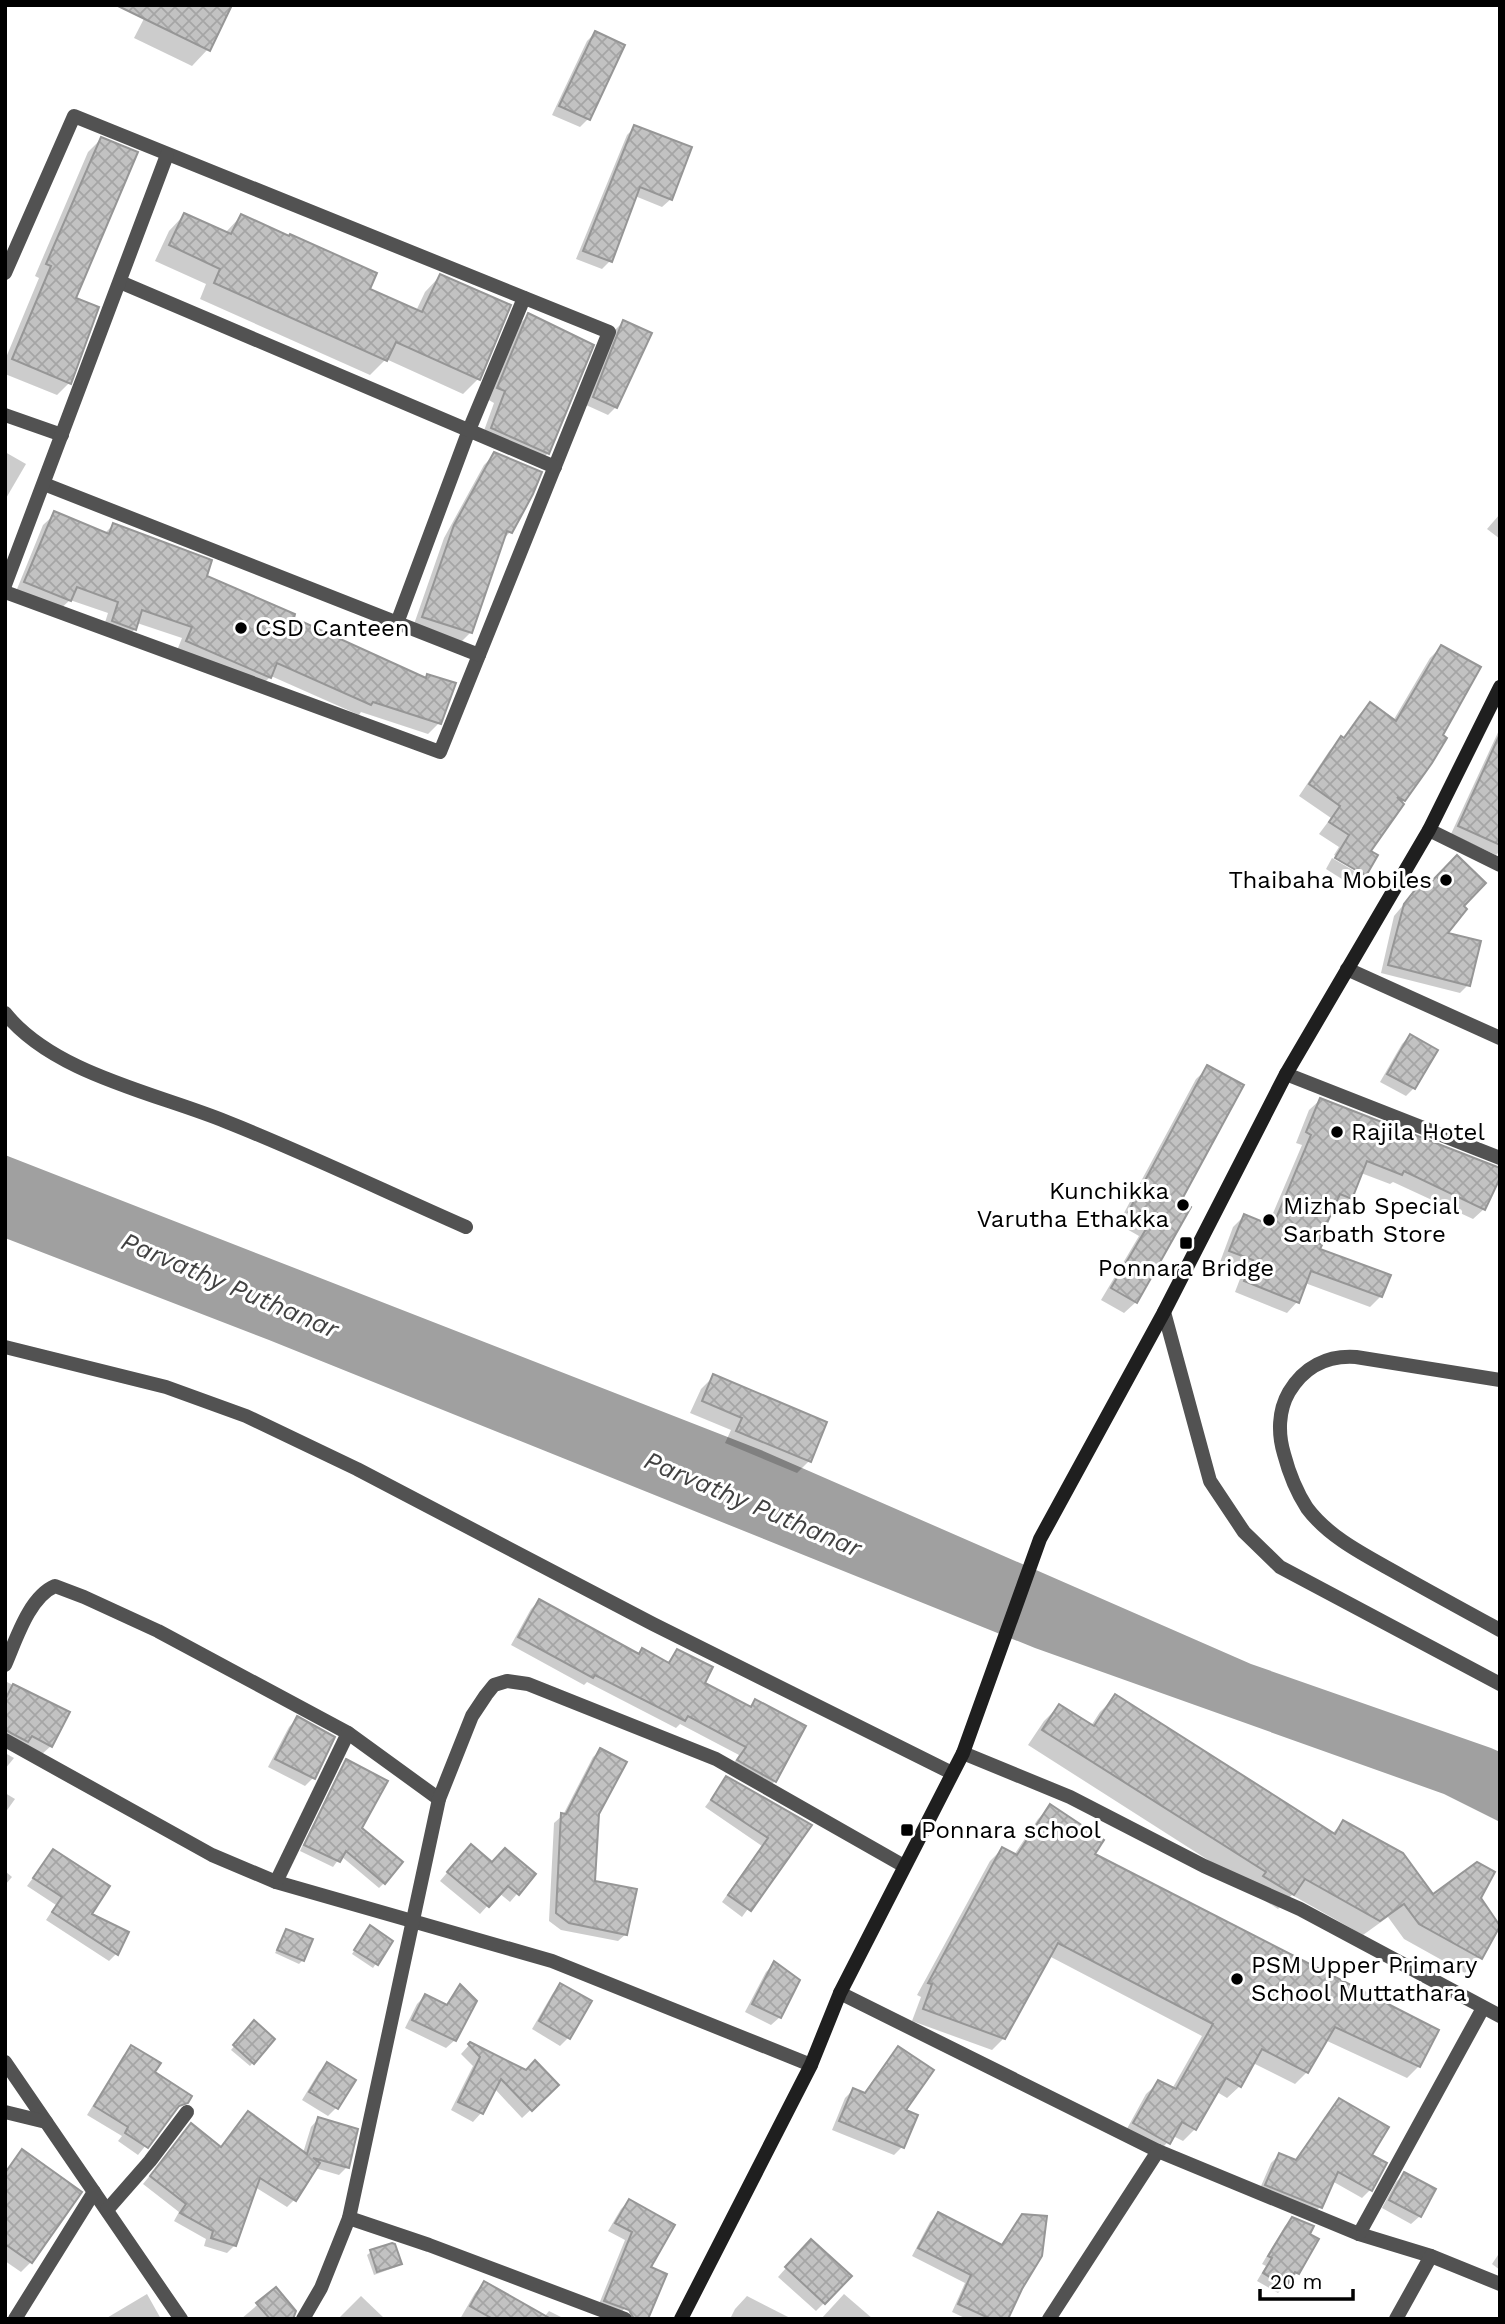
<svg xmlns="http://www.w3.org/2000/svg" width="1505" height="2324" font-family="'Work Sans',sans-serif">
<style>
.water{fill:#a0a0a0}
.shadow{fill:#0003}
.building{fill:url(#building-cross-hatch);stroke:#969696;stroke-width:2}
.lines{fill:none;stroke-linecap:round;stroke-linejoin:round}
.service{stroke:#525252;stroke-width:14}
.minor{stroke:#525252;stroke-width:14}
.tertiary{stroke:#525252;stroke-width:14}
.secondary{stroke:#1f1f1f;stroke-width:14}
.poi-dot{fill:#000;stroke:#fff;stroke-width:2.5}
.labels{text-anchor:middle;stroke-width:6;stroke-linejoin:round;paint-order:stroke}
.poi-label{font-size:24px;fill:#000;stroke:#fff;text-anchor:start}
.water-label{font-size:26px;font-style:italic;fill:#414141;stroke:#fff}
</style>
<defs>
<pattern id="building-cross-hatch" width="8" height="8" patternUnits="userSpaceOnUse" patternTransform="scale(1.75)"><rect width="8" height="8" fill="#c2c2c2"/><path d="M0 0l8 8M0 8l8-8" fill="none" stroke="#a5a5a5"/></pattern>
</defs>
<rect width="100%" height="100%" fill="#fff"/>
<polygon class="water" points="5,1155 761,1450 1251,1664 1491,1748 1500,1752 1500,1822 1444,1794 1035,1648 269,1340 5,1238"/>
<g class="shadow">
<polygon points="151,5 208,49 192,66 134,38"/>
<polygon points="595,33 623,46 588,119 580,127 552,115 587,41"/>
<polygon points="635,127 671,199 662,207 635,196 610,261 602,269 576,259 627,135"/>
<polygon points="101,139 73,298 69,383 57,395 5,374 5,360 39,278 35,276 88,152"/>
<polygon points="184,215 226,232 241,216 367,290 416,311 425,292 440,276 478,379 463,394 386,359 370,375 200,299 206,284 155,261 169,231"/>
<polygon points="529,315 548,453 537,465 481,439 494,403 487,399 517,326"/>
<polygon points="623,322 616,407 608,415 586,405 615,330"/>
<polygon points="5,452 26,464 5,500"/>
<polygon points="495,454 532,494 510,532 502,541 471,632 460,643 413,627 444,538 484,465"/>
<polygon points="55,514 104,534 113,525 204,577 291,619 424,679 428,676 439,723 428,734 361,712 359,715 271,676 259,688 176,653 182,638 137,623 135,629 124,640 102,632 108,613 70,600 58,611 15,594 43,525"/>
<polygon points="1500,514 1500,539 1487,529"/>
<polygon points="1441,647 1404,800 1368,852 1375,856 1364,875 1364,872 1334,855 1339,847 1319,834 1331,818 1299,796 1330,750 1342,739 1359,715 1370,704 1393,721 1430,658"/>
<polygon points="1500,728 1500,851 1496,855 1451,834"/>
<polygon points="1332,858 1363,876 1353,886 1326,869"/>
<polygon points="1426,878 1462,907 1445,934 1468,985 1460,993 1381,973 1394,916"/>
<polygon points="1410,1036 1436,1050 1414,1088 1406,1096 1380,1082 1402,1044"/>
<polygon points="1208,1068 1179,1202 1136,1302 1124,1313 1101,1300 1139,1236 1118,1224 1196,1079"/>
<polygon points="1320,1100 1484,1209 1473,1219 1393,1182 1390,1184 1361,1173 1350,1198 1340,1208 1333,1206 1315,1244 1318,1250 1381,1296 1370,1307 1305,1283 1297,1302 1287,1313 1235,1292 1243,1271 1220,1262 1233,1227 1244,1216 1268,1225 1302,1145 1296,1143 1309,1110"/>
<polygon points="713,1377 809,1461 797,1473 725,1443 731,1430 690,1413 701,1389"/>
<polygon points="539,1601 637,1655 642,1650 667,1663 677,1651 703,1683 749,1708 755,1701 775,1781 767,1789 730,1769 739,1755 680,1724 676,1728 587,1682 584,1685 511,1645 531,1609"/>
<polygon points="5,1681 68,1713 51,1746 42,1754 5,1743"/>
<polygon points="1115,1697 1332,1834 1343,1822 1433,1897 1479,1898 1480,1958 1465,1973 1404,1939 1388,1917 1363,1935 1292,1895 1278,1909 1250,1891 1252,1888 1028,1745 1044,1721 1059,1706 1091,1726 1100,1712"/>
<polygon points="297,1719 333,1738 313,1778 305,1786 268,1767 289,1727"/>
<polygon points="601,1750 593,1882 626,1934 618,1941 561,1930 549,1921 554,1823 563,1815 593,1757"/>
<polygon points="5,1753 14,1758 5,1769"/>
<polygon points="346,1761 360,1829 384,1883 379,1888 341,1856 333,1867 300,1851 341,1767"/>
<polygon points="727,1778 809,1825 742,1917 722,1902 762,1846 705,1807"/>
<polygon points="5,1793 15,1799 5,1813"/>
<polygon points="1050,1807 1092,1854 1419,2066 1407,2078 1325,2040 1307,2072 1295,2084 1253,2063 1240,2086 1227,2098 1217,2092 1195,2129 1183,2141 1173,2136 1156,2155 1123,2136 1146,2094 1159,2082 1172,2089 1202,2036 1049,1956 1004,2038 992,2050 912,2021 921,1997 917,1995 990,1861 1002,1849 1014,1855 1038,1819"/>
<polygon points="53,1851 89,1915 127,1933 116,1954 109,1961 46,1920 56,1905 27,1886"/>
<polygon points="463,1854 492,1863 534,1874 510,1902 499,1893 480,1914 440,1881"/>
<polygon points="5,1871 12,1877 5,1885"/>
<polygon points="287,1931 303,1960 299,1964 275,1953"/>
<polygon points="367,1931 391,1941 373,1968 352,1954"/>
<polygon points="774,1964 780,2017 771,2025 745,2012 766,1972"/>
<polygon points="561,1985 568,2038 560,2046 532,2029 553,1993"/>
<polygon points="460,1986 455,2040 446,2048 405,2028 417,2004 425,1996 445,2006"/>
<polygon points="254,2023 273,2039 250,2066 231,2050"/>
<polygon points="470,2044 557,2085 522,2118 494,2088 481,2113 473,2122 451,2110 473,2066 461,2054"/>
<polygon points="131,2047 153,2073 186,2101 172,2113 138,2155 118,2141 122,2136 87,2115 123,2056"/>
<polygon points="898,2048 902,2147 894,2155 832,2130 845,2098 853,2090 863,2094"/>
<polygon points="328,2064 336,2108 328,2116 302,2100 319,2072"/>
<polygon points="1339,2101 1370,2156 1370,2190 1362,2198 1332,2181 1320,2207 1312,2215 1258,2193 1271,2163 1279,2155 1294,2161"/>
<polygon points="318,2119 347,2167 339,2175 315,2168 294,2200 287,2207 255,2187 235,2245 227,2253 204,2246 206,2239 174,2221 179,2212 143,2184 191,2125 220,2148 303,2153 311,2127"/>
<polygon points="22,2152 31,2262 21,2272 5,2261 5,2171"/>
<polygon points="1404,2174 1420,2216 1411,2224 1382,2208 1396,2182"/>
<polygon points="629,2201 673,2226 625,2308 617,2317 597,2309 625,2240 608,2231 621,2209"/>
<polygon points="938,2214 1000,2246 1022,2216 1020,2288 1006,2319 967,2319 952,2312 965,2283 912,2256 930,2222"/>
<polygon points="1292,2219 1297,2273 1278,2293 1257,2281 1266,2266 1262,2264 1285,2226"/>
<polygon points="803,2249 824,2303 816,2311 778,2277"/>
<polygon points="371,2252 400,2264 396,2267 374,2275 367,2255"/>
<polygon points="1500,2252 1500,2270 1492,2264"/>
<polygon points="484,2283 544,2317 549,2311 565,2319 460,2319 475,2293"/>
<polygon points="276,2289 286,2319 241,2319"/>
<polygon points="147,2294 161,2319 104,2319 105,2319"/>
<polygon points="844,2294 873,2319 821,2319"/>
<polygon points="361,2296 385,2319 338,2319"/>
<polygon points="747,2296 792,2319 730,2319 735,2309"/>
</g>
<g class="building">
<polygon points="116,5 232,5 210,51"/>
<polygon points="595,31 625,45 590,120 559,106"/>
<polygon points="634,125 692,147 672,200 640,187 612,262 583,251"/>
<polygon points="101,137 138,152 76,298 99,307 71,384 12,359 51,266 46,264"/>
<polygon points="184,213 231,234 241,214 289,236 290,234 377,273 370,289 422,312 440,274 511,305 480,380 396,342 387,361 214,283 220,269 169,245"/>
<polygon points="528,313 594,345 549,454 491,428 505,391 497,388"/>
<polygon points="623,320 652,333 617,408 593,397"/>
<polygon points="494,452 542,472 533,494 512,533 507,531 472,633 422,617 454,525"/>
<polygon points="54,511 109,534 113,523 212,560 207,576 295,614 294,618 426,678 427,674 456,683 441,724 373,702 371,705 277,663 271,678 186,641 192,627 142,610 136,630 112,621 118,602 77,587 71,601 24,582"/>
<polygon points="1441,645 1481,667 1443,735 1447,738 1432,763 1405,801 1397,797 1404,804 1371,851 1378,855 1366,876 1335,858 1349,835 1329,822 1340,806 1309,784 1341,736 1344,738 1370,702 1396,721"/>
<polygon points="1500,734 1500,845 1458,826"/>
<polygon points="1457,855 1486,883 1464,906 1467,909 1448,933 1481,941 1470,986 1388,965 1404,904 1426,876 1432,881"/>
<polygon points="1410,1034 1438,1050 1415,1089 1387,1074"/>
<polygon points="1207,1065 1244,1085 1181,1201 1191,1207 1137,1303 1111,1288 1149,1224 1128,1212"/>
<polygon points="1320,1098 1500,1168 1500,1178 1485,1210 1404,1171 1402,1175 1367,1161 1352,1199 1340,1194 1318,1243 1322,1245 1320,1249 1391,1275 1382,1297 1311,1271 1299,1303 1244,1281 1253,1260 1229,1251 1244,1214 1273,1226 1311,1135 1306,1132"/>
<polygon points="713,1374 827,1422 811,1462 736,1431 742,1418 702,1401"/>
<polygon points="539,1599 639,1654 642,1648 669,1663 677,1649 713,1667 705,1683 751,1707 755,1699 806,1726 776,1782 737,1760 746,1747 688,1716 685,1721 595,1675 593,1678 518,1637"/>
<polygon points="13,1684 70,1712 52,1747 32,1736 28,1742 5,1730 5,1700"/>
<polygon points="1115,1694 1335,1834 1343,1820 1403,1853 1433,1894 1477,1862 1495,1872 1481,1898 1500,1926 1482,1959 1419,1924 1404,1904 1380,1921 1305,1879 1294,1895 1263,1876 1266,1872 1042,1730 1059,1704 1094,1726"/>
<polygon points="297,1716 335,1737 315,1779 275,1759"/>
<polygon points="600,1748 627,1762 599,1814 595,1881 637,1889 627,1935 569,1923 556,1913 561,1813 566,1814"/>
<polygon points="346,1759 388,1781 362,1828 403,1862 385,1884 346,1851 340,1862 304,1845"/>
<polygon points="726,1776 812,1825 751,1911 728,1895 768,1838 711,1800"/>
<polygon points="1050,1804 1104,1840 1095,1854 1439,2030 1420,2067 1335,2027 1308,2073 1262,2049 1241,2087 1226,2078 1196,2130 1182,2122 1170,2144 1133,2123 1158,2080 1176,2089 1213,2024 1058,1943 1005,2039 923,2009 932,1984 928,1983 1002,1847 1017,1855"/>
<polygon points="471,1844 492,1862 505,1848 536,1874 519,1895 508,1886 489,1907 447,1872"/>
<polygon points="53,1849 110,1886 92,1914 129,1932 118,1955 52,1912 62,1897 33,1878"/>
<polygon points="370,1925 393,1941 378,1965 354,1950"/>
<polygon points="286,1929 313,1939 304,1961 277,1950"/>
<polygon points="774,1961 800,1980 781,2018 752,2004"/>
<polygon points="560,1983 592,2001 570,2039 539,2021"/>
<polygon points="460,1984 477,2001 456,2041 412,2020 425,1994 447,2005"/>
<polygon points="254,2020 275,2039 254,2064 233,2045"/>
<polygon points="470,2042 526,2070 535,2060 559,2085 532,2111 501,2079 483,2114 458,2102 480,2057 468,2044"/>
<polygon points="131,2045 161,2063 155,2072 192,2096 188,2103 179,2106 148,2148 125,2133 128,2127 94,2106"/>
<polygon points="898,2046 934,2070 906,2110 918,2115 904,2148 839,2121 853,2088 865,2093"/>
<polygon points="327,2062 356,2080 338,2109 309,2092"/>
<polygon points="1339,2098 1389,2127 1372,2155 1387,2163 1372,2191 1338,2172 1322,2208 1265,2185 1279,2153 1296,2160"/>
<polygon points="248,2111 307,2154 318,2117 358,2129 349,2168 313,2158 320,2163 296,2201 260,2178 236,2246 211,2238 213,2231 180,2213 186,2204 150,2176 191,2123 221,2147"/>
<polygon points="22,2149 82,2192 32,2263 5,2244 5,2173"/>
<polygon points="1404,2172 1436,2189 1421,2217 1389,2200"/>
<polygon points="629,2199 675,2225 651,2267 667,2274 648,2319 634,2319 629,2310 604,2301 632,2232 615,2223"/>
<polygon points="938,2212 1002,2245 1022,2214 1047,2216 1042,2256 1022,2289 1008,2319 991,2319 958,2304 971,2275 918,2248"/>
<polygon points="1292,2217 1314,2226 1310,2234 1319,2239 1299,2274 1295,2272 1286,2287 1263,2273 1272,2258 1268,2256"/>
<polygon points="811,2239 852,2276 825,2304 785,2267"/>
<polygon points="392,2243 395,2244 402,2264 377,2272 370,2250"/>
<polygon points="484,2281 551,2319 493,2319 470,2306"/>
<polygon points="276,2287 296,2311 293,2319 270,2319 256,2303"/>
</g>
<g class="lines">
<g class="service">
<polyline points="397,623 469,430 524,298"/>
<path d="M1500,1380l-144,-23c-29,-2 -52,10 -67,35 -11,19 -11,42 -5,62 5,19 12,37 23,54 23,31 62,49 95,68 32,18 65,36 98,54"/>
</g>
<g class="minor">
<polyline points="5,273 74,116 609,332 440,752 5,592"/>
<polyline points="120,282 555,467"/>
<polyline points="5,415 62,435"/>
<polyline points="44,484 479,655"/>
<polyline points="5,585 167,155"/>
<polyline points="1429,830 1500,865"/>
<polyline points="1347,969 1500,1038"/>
<path d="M5,1013c49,61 151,80 222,109 81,32 159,70 239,105"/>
<polyline points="1286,1074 1500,1158"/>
<polyline points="5,1347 166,1387 246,1416 357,1469 653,1624 952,1773"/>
<path d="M5,1665c11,-25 24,-68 50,-79l29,11 74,34 190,102 91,66"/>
<polyline points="5,1740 212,1855 276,1882 552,1961 811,2065"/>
<polyline points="963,1753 1070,1797 1204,1866 1300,1909 1500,2016"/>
<polyline points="276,1882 348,1733"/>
<polyline points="840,1993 1158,2151 1359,2234 1431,2256 1500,2284"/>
<polyline points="5,2062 181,2319"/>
<polyline points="5,2112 46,2122"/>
<polyline points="107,2210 150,2161 187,2112"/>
<polyline points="349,2218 429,2245 625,2319"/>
<polyline points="1359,2234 1483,2008"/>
<polyline points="15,2319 94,2192"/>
<polyline points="303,2319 321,2288 349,2218 439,1799 472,1716 486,1695 494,1685 507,1681 528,1684 716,1759 904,1866"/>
<polyline points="1049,2319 1158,2151"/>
<polyline points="1396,2319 1431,2256"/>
</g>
<polyline class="tertiary" points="1164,1312 1210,1481 1244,1532 1280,1567 1500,1684"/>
<polyline class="secondary" points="681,2319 811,2065 840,1993 963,1753 1040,1539 1164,1312 1286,1074 1429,830 1500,687"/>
</g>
<g class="poi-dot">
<circle cx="241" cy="628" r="7"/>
<circle cx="1446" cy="880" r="7"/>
<circle cx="1337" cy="1132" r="7"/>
<circle cx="1183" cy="1205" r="7"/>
<circle cx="1269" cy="1220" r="7"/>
<rect x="1179" y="1236" width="14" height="14" rx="3.5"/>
<rect x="900" y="1823" width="14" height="14" rx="3.5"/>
<circle cx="1237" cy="1979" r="7"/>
</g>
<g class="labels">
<g class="poi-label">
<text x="255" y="636">CSD Canteen</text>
<text x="1432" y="888" text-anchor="end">Thaibaha Mobiles</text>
<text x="1351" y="1140">Rajila Hotel</text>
<text x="1169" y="1199" text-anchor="end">Kunchikka<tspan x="1169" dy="28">Varutha Ethakka</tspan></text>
<text x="1283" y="1214">Mizhab Special<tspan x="1283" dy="28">Sarbath Store</tspan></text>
<text x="1186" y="1276" text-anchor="middle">Ponnara Bridge</text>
<text x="921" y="1838">Ponnara school</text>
<text x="1251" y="1973">PSM Upper Primary<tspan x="1251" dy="28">School Muttathara</tspan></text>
</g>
<g class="water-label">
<text transform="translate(230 1285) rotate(23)" y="9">Parvathy Puthanar</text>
<text transform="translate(753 1504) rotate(23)" y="9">Parvathy Puthanar</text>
</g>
</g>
<rect width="1505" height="2324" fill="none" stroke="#000000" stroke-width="14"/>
<path d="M1260 2289v10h93v-10" fill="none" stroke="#000000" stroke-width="3.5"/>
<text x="1270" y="2289" font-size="21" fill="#000000" stroke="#ffffff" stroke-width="5" paint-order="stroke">20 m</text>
</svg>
